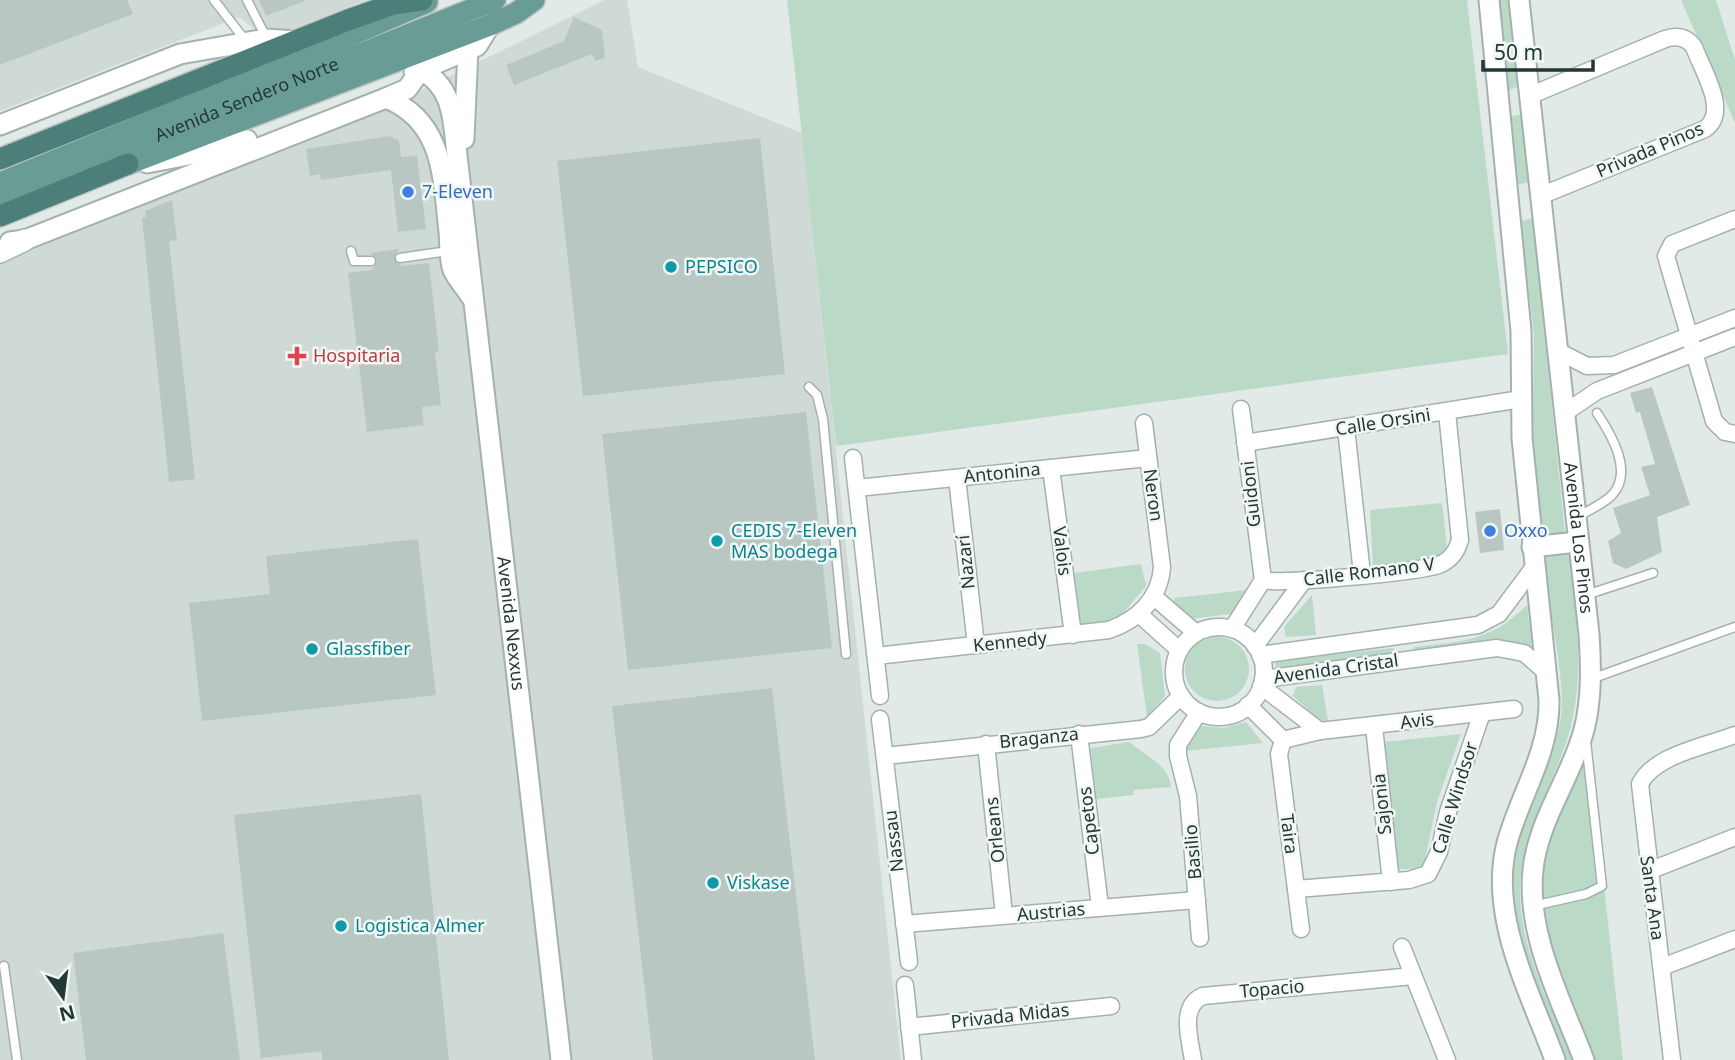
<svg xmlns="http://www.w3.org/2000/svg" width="1735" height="1060" font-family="'Noto Sans',sans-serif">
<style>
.built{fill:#cfdad6}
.green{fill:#bbd9c7}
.building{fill:#b9c7c3}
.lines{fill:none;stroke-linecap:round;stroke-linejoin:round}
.service-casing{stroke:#a4b1ae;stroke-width:11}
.minor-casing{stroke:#a4b1ae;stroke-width:19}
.tertiary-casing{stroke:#a4b1ae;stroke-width:23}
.secondary-casing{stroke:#a1b5b0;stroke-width:24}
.primary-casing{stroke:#bdc4c3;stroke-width:24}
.trunk-casing{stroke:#bdc4c3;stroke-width:24}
.service{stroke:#fff;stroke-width:8}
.minor{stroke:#fff;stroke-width:16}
.tertiary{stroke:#fff;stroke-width:19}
.secondary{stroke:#fff;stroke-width:21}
.primary{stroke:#699c95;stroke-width:21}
.trunk{stroke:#4d7f7a;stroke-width:21}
.shop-dot{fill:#3f7fe0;stroke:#f1f7f5;stroke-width:2.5}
.culture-dot{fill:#0f9aa8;stroke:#f1f7f5;stroke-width:2.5}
.health-dot{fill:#e0444e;stroke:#f1f7f5;stroke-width:2.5}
.labels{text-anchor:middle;stroke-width:5;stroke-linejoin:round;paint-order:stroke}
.street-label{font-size:18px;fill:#233936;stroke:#f1f7f5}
.shop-label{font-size:18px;fill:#366cbe;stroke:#f1f7f5;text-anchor:start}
.culture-label{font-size:18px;fill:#0d838f;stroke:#f1f7f5;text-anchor:start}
.health-label{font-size:18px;fill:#be3a42;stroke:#f1f7f5;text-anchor:start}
</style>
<rect width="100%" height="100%" fill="#e1eae7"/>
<g class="built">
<polygon points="0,0 365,0 281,33 256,30 239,17 0,111"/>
<polygon points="605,0 627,0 638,67 802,133 901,1060 0,1060 0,263 370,115"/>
</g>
<g class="green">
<polygon points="787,0 1467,0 1508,354 836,446"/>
<polygon points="1498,0 1510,0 1519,86 1508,91"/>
<polygon points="1681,0 1716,0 1735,60 1735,123"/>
<polygon points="1522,114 1529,182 1517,185 1509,117"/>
<polygon points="1533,218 1565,534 1540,538 1532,462 1534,335 1520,221"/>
<polygon points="1442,503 1448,557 1373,566 1370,510"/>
<path d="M1570,554c6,59 15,118 0,176 -15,54 -51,105 -50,163 0,57 32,115 53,167h-12c-21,-56 -46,-112 -52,-172 -5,-45 45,-122 52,-172 5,-39 -14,-116 -20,-158z"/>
<polygon points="1141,564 1146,586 1114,624 1080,626 1074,573"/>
<polygon points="1247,590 1231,614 1190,619 1175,607 1174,598"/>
<polygon points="1312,595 1316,635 1286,637 1284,627"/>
<path d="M1527,605l6,52 -14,-10 -104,8 -1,-8c49,-6 76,-5 113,-42z"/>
<circle cx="1217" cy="669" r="32"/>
<polygon points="1137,644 1145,644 1160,653 1165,696 1147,717"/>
<polygon points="1394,648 1395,656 1276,669 1275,660"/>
<polygon points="1322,685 1328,721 1320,720 1293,696 1296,687"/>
<polygon points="1246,722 1263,743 1185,751 1201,726 1224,728"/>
<polygon points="1461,734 1437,802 1423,869 1398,869 1384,742"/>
<path d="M1129,742c15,12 41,24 42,45l-37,3 -1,5 -38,4 -4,-51z"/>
<path d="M1589,748l34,312h-29c-18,-46 -52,-109 -53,-158 -1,-55 25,-106 48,-154z"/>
</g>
<g class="building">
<polygon points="0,0 127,0 133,14 0,65"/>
<polygon points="259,0 305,0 305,1 266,16"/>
<polygon points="574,17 602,30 605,58 595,61 592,54 514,85 506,65 564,41"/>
<polygon points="390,136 399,141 401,157 417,156 426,229 398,232 391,170 321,180 320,174 310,176 306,149"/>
<polygon points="760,138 785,374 583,396 557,161"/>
<polygon points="172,200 177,240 169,241 195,479 169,482 142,218 146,217 145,211"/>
<polygon points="399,249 394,258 401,266 429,263 439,351 435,352 441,405 422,407 424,425 367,432 348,273 372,270 377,260 370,253"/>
<polygon points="1652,387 1690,505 1657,517 1662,552 1626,569 1613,563 1608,541 1621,533 1613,508 1650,495 1641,467 1655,464 1640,412 1636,413 1630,393"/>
<polygon points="806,412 832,648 628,670 602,434"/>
<polygon points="1500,509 1504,550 1480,553 1475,512"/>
<polygon points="418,539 436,695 202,721 189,603 270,594 266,556"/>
<polygon points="772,688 815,1060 653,1060 612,706"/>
<polygon points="421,794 449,1060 322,1060 322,1051 261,1058 234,815"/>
<polygon points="223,933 240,1060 86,1060 73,953"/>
</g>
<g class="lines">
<defs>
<g id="service">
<polyline points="214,0 245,40"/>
<polyline points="247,0 267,39"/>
<polyline points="351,251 354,261 371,261"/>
<polyline points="400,258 448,251"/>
<polyline points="809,387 817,395 823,419 846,654"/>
<path d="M1578,517c10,-7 26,-13 34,-22 22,-23 -1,-61 -15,-82"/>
<polyline points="1586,595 1653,573"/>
<polyline points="1591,679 1735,627"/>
<polyline points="1533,906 1586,894 1602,886 1586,741"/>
<polyline points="4,966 17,1060"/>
</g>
<g id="minor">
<path d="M1529,96l136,-57c12,-4 22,-2 29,8 8,23 36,65 11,82l-165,67"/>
<polyline points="1735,219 1672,244 1666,256 1714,421 1725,432 1735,434"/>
<polyline points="1556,350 1587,366 1614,365 1735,318"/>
<polyline points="1241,409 1263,580"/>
<polyline points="1563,414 1597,391 1735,337"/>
<polyline points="1346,428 1362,574"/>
<polyline points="1245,443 1521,399"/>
<polyline points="853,458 880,696"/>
<polyline points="1051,468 1073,635"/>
<polyline points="957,478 976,645"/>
<polyline points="857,488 1148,458"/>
<path d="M1263,580c14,5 162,-8 178,-16 11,-5 16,-13 19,-24l-13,-128"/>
<polyline points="1153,596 1196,633"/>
<polyline points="1139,614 1179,650"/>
<circle cx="1219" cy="672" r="45"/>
<polyline points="1232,629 1263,580"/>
<polyline points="1255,646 1304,580"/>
<polyline points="1260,655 1478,625 1499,614 1534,567"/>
<path d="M876,656l233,-26c29,-10 51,-32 53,-63l-18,-144"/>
<polyline points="1263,679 1497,648 1524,653 1547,673"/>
<polyline points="1261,686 1320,731"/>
<polyline points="1248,705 1283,740"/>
<polyline points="1199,712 1178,745 1178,756 1188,796 1200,938"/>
<polyline points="880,719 909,962"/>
<polyline points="1374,727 1391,882"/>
<polyline points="1079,734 1100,907"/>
<polyline points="1283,740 1320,731 1514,709"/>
<polyline points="1283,740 1279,754 1301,929"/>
<polyline points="986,744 1004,915"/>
<polyline points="885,756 1141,729 1149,727 1181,696"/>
<polyline points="1649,871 1735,837"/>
<polyline points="1296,889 1409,880 1428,874 1439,852 1448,812 1482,713"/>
<polyline points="904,924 1197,900"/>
<polyline points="1402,947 1447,1060"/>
<polyline points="1662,967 1735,939"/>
<polyline points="905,985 913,1060"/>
<polyline points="909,1027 1111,1006"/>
<path d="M1193,1060c-3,-20 -14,-54 10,-64l210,-20"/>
<path d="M1672,1060l-32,-276c14,-29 66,-38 95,-49"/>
</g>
<g id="tertiary">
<path d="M1489,0l32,331 1,107 27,262c1,52 -29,95 -42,143 -19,73 24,151 48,217"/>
<path id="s1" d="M1519,0l70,634c2,32 3,65 -5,96 -13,48 -46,90 -51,140 -7,65 29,132 51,190"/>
<polyline points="414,73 477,46 490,25"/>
<path d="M386,98c58,23 57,80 63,134 1,11 0,27 4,38 4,9 13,18 18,27"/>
<polyline points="0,125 180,54 266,39 296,41"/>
<polyline points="464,139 468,49"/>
<polyline points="147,163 215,150 247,140"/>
<path id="s2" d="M10,242l15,-2 361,-142 21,-9 14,-19c33,17 32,51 36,85l104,905"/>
<polyline points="1532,547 1577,542"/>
</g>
<polyline id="secondary" points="0,252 25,240"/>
<g id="primary">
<polyline points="128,164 490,25 516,13 534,0"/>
<polyline points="0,183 186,107 427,2"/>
<path id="s3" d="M0,199l495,-199"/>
</g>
<g id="trunk">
<polyline points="0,159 348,20 393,4 422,0"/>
<polyline points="0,216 128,164"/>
</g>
</defs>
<use href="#service" class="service-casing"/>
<use href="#minor" class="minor-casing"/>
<use href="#tertiary" class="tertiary-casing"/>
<use href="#secondary" class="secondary-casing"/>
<use href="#primary" class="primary-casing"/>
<use href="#trunk" class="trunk-casing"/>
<use href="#service" class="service"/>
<use href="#minor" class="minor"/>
<use href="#tertiary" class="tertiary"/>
<use href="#secondary" class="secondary"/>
<use href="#primary" class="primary"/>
<use href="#trunk" class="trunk"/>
</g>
<g class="shop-dot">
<circle cx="408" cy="192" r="7"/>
<circle cx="1490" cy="531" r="7"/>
</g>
<g class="culture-dot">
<circle cx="671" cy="267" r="7"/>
<circle cx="717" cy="541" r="7"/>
<circle cx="312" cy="649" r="7"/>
<circle cx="713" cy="883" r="7"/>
<circle cx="341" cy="926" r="7"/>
</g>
<path class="health-dot" d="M293.5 345.5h7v7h7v7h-7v7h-7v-7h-7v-7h7z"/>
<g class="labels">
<g class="street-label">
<text dy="6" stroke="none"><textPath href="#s3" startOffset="266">Avenida Sendero Norte</textPath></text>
<text transform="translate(1650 150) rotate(-23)" y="6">Privada Pinos</text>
<text transform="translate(1383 422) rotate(-9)" y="6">Calle Orsini</text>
<text transform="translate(1002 473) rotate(-6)" y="6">Antonina</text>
<text transform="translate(1251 494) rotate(-96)" y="6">Guidoni</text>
<text transform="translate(1153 495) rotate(82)" y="6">Neron</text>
<text dy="6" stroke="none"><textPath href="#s1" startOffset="541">Avenida Los Pinos</textPath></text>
<text transform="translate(1062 551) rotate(83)" y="6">Valois</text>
<text transform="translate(966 562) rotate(-96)" y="6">Nazarí</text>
<text transform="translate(1369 572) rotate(-7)" y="6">Calle Romano V</text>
<text dy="6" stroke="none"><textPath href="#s2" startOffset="1018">Avenida Nexxus</textPath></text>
<text transform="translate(1010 642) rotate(-6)" y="6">Kennedy</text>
<text transform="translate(1336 669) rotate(-8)" y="6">Avenida Cristal</text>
<text transform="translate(1417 721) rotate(-7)" y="6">Avis</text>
<text transform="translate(1039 738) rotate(-6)" y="6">Braganza</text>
<text transform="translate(1455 798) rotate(-73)" y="6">Calle Windsor</text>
<text transform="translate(1382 804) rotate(-96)" y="6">Sajonia</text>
<text transform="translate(1089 821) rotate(-97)" y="6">Capetos</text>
<text transform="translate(995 830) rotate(-96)" y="6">Orleans</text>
<text transform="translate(1289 834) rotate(83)" y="6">Taira</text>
<text transform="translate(894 841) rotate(-97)" y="6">Nassau</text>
<text transform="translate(1193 852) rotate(-95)" y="6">Basilio</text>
<text transform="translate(1652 898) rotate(82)" y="6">Santa Ana</text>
<text transform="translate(1051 912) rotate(-5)" y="6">Austrias</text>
<text transform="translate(1272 989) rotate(-5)" y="6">Topacio</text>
<text transform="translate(1010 1016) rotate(-6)" y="6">Privada Midas</text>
</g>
<g class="shop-label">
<text x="422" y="198">7-Eleven</text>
<text x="1504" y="537">Oxxo</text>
</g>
<g class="culture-label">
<text x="685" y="273">PEPSICO</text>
<text x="731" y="537">CEDIS 7-Eleven<tspan x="731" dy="21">MAS bodega</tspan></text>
<text x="326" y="655">Glassfiber</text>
<text x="727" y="889">Viskase</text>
<text x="355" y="932">Logistica Almer</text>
</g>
<g class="health-label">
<text x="313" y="362">Hospitaria</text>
</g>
</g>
<g transform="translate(63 997) rotate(166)" stroke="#f1f7f5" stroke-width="5" paint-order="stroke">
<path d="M0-5L12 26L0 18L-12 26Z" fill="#233936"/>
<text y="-10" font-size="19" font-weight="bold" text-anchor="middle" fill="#233936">N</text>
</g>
<path d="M1483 60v10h110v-10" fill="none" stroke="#233936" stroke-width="3.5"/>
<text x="1494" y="60" font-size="21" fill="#233936" stroke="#f1f7f5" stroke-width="5" paint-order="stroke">50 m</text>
</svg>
